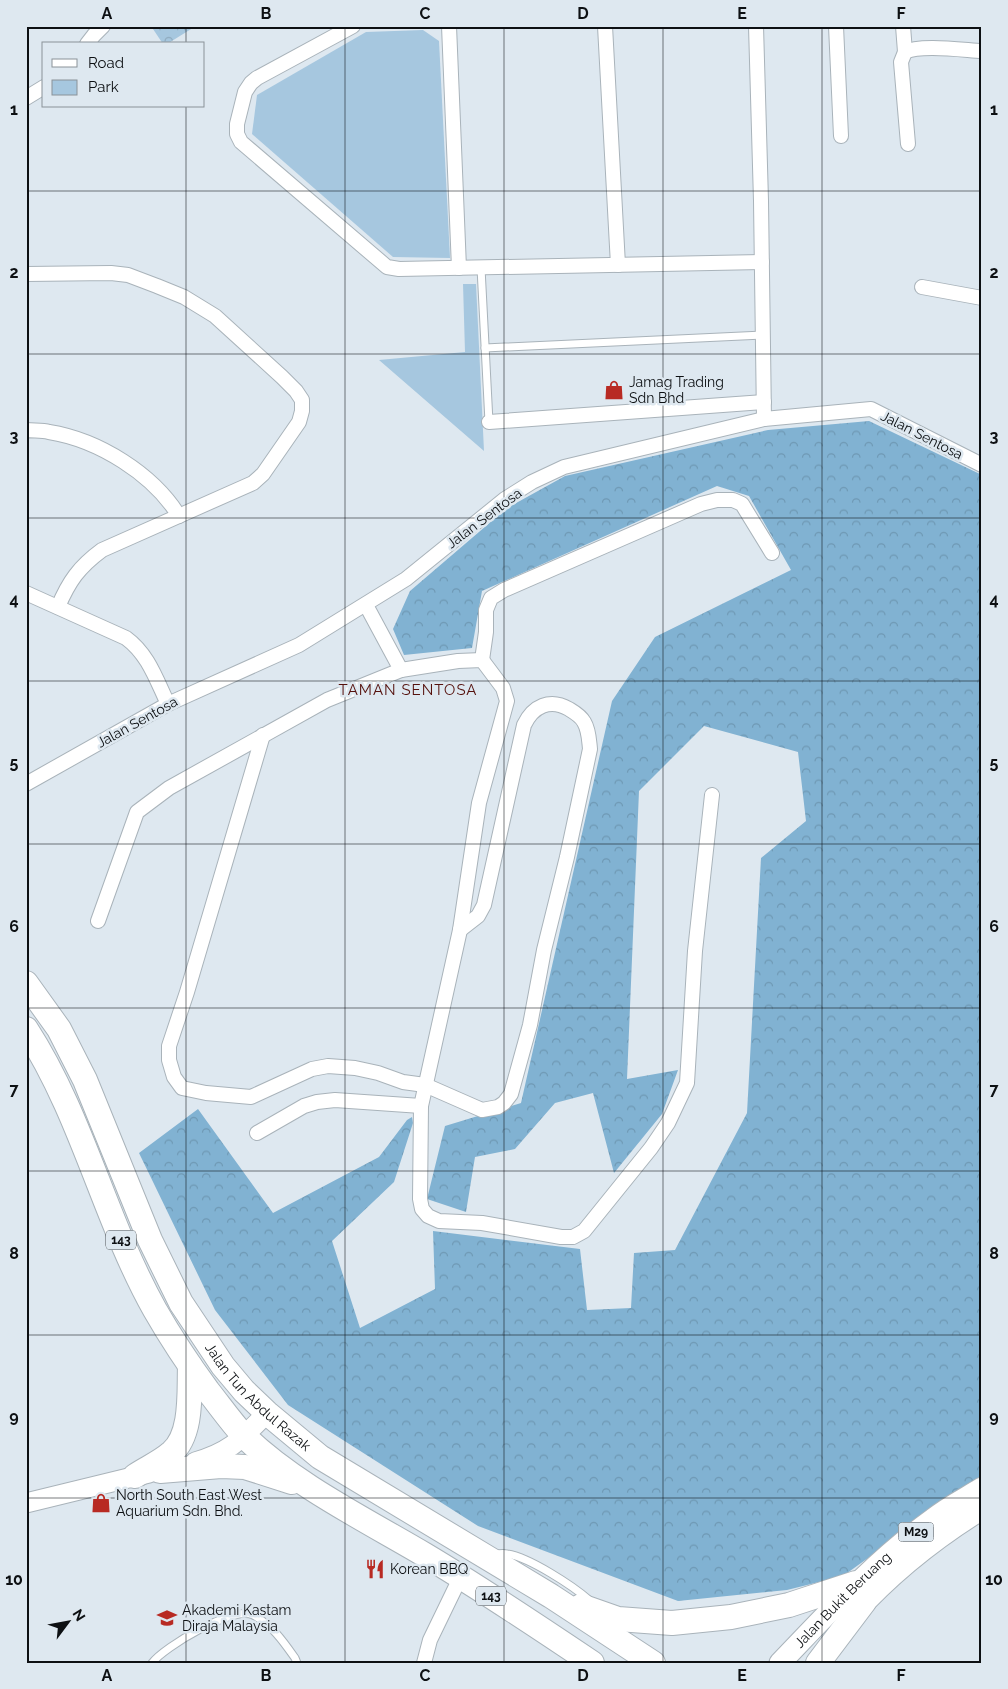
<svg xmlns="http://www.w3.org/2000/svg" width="1008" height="1689" font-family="Raleway,sans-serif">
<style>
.green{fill:#a6c7df}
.forest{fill:url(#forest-crowns)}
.park{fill:url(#park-crowns)}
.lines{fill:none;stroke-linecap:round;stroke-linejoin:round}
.lane-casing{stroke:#a9b3ba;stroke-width:9}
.street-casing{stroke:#a9b3ba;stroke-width:16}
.secondary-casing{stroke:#a9b3ba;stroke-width:21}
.primary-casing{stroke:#a9b3ba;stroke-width:23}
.highway-casing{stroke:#a9b3ba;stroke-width:26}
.lane{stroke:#fff;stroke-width:7}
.street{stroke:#fff;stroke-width:14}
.secondary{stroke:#fff;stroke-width:19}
.primary{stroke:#fff;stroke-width:21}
.highway{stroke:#fff;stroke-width:24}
.grid{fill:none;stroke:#0d1013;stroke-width:1;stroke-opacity:0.55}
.labels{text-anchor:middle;stroke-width:5;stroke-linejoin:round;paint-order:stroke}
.shield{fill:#dee8f0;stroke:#4c5155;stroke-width:1}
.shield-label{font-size:12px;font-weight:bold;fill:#0d1013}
.poi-label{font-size:14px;fill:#0d1013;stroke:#dee8f0;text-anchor:start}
.street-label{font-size:14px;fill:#0d1013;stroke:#dee8f0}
.neighbourhood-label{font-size:15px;letter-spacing:1px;fill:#55110d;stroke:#dee8f0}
.neatline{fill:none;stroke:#0d1013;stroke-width:2}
.grid-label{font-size:16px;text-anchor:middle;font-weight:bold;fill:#0d1013}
</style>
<defs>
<pattern id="forest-crowns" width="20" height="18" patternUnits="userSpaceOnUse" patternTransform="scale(1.25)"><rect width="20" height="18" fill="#81b2d2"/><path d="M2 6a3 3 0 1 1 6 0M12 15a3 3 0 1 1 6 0" fill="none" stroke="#6e98b3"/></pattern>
<pattern id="park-crowns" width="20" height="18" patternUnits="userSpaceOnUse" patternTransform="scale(1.25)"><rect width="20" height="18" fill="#a6c7df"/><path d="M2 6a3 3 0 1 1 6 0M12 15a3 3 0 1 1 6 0" fill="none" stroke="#8eaabe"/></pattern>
</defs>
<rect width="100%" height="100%" fill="#dee8f0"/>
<g class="green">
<polygon points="423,30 439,41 450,258 393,257 252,134 257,95 366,32"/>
<polygon points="463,284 476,284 484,451 379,360 465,352"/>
</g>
<polygon class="forest" points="869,421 982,475 982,1476 843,1576 787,1590 678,1601 478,1526 288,1405 215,1310 139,1153 198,1109 273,1213 379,1157 407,1120 412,1117 413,1123 394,1182 332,1241 360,1328 435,1289 433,1231 580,1249 587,1310 631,1308 634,1253 675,1250 747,1113 761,858 806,821 798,752 704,726 639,791 627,1079 678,1070 662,1114 614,1173 593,1093 555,1103 515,1149 475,1157 466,1212 427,1199 445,1126 521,1103 612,701 655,637 791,570 749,496 717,486 482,591 472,648 404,655 393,629 410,591 507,508 565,476 768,430"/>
<polygon class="park" points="151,26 196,26 167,44 163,44"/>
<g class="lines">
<defs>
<g id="lane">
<polyline points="481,268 489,422"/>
<polyline points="485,348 763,335"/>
<path d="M495,1554c4,0 8,-1 12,0 22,3 66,32 82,46"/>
<path d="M152,1663c12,-16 82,-58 101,-48 19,10 30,26 42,43l2,5"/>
</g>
<g id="street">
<polyline points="353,26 257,78 251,83 245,92 237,124 237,134 241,142 387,267 399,269 762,262"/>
<polyline points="449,26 459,268"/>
<polyline points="605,26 618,265"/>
<polyline points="756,26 761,201 764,419"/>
<polyline points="836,26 841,136"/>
<polyline points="903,26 905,52"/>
<polyline points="87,44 94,35 103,26"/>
<polyline points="26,98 44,87"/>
<path d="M908,144l-7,-82 4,-10c15,-8 58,-2 77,-1"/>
<path d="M26,274l85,-1 17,2 29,11 27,11 31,19 67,61 14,14 6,9v11l-3,11 -36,52 -10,9 -151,67c-23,17 -33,31 -44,57"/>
<polyline points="922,287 982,298"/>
<polyline points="489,422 764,402"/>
<path d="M26,430c8,1 16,0 23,2 50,8 104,42 130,84"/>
<path d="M26,593l100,45c22,16 30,41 42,66"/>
<polyline points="366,605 401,670"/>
<polyline points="482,660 486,632 486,610 491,598 504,590 701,504 717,500 733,500 742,504 772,553"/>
<path d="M263,735l-76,257 -18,54v14l5,17 8,11 24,5 45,4 61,-28 16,-3 27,2 23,5 25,9 22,3 57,25 16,-3 6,-4 7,-9 19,-69 14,-75 23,-93 23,-108c-1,-9 -1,-19 -6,-27 -3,-6 -10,-10 -15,-13 -19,-11 -36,-3 -45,16l-40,180 -6,11 -18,14"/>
<polyline points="26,784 168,704 299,645 406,579 505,499 532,482 564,467 764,419 871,409 982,465"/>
<polyline points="98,921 137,812 169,788 327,700 401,670 458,661 482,660 503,688 507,701 479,803 460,930 421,1106 420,1199 422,1209 428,1216 439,1221 482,1223 561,1237 573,1237 584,1231 651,1148 668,1123 687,1083 695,951 712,795"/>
<polyline points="257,1133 304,1106 317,1102 335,1100 421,1106"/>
<polyline points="424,1663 430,1640 461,1576"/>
</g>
<g id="secondary">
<path d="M195,1462c36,-10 47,-24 72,-49"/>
<polyline points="26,1503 149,1473"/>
</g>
<g id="primary">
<path d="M853,1615c37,-41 82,-77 129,-106"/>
<path id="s1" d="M780,1663c49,-51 96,-103 153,-144 15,-12 33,-21 49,-31"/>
</g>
<g id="highway">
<path id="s2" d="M26,983l33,46 26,51 65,160 31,63 42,63 21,25 23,22 53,44 231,139 102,67"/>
<path d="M26,1029c57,88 78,190 129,281 16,28 34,55 53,81 12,15 23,31 36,45 49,48 122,84 181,119 57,34 112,71 167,108"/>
<polyline points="160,1471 221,1466 245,1467 292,1482"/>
<path d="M135,1476c12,-8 26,-14 36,-23 22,-18 18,-62 19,-87"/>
<polyline points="581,1606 618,1619 672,1623 731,1617 789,1605 856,1583"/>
<polyline points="818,1663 864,1602"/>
</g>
</defs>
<use href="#lane" class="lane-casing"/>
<use href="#street" class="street-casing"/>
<use href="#secondary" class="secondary-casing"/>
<use href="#primary" class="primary-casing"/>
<use href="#highway" class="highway-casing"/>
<use href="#lane" class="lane"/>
<use href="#street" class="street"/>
<use href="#secondary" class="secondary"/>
<use href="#primary" class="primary"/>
<use href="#highway" class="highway"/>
</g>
<path class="grid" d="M186,26v18M345,26v1637M504,26v1637M663,26v1637M822,26v1637M186,106v1557M26,191h956M26,354h956M26,518h956M26,681h956M26,844h956M26,1008h956M26,1171h956M26,1335h956M26,1498h956"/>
<defs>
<symbol id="shop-bare" viewBox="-9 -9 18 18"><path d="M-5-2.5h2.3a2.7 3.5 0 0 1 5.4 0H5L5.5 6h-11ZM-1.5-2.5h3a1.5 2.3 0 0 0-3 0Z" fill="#b82a23" stroke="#dee8f0" stroke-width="2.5" paint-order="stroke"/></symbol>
<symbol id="restaurant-bare" viewBox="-9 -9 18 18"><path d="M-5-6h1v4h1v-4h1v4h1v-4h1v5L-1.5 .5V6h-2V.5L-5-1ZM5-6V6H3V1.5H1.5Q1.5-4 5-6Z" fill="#b82a23" stroke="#dee8f0" stroke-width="2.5" paint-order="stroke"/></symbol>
<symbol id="university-bare" viewBox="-9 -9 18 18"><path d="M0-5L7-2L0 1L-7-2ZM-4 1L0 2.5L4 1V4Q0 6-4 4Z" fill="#b82a23" stroke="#dee8f0" stroke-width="2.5" paint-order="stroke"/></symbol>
</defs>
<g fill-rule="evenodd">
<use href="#shop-bare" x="600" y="376" width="28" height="28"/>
<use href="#shop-bare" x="87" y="1489" width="28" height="28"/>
<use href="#restaurant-bare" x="361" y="1555" width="28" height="28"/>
<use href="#university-bare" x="153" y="1604" width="28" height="28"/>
</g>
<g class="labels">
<g class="shield">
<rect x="106" y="1230.5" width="30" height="19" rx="4"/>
<rect x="898.5" y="1522.5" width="35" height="19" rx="4"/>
<rect x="476" y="1586.5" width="30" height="19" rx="4"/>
</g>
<g class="shield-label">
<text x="121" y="1244">143</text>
<text x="916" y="1536">M29</text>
<text x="491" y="1600">143</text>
</g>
<g class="poi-label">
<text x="629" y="387">Jamag Trading<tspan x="629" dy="16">Sdn Bhd</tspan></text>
<text x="116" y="1500">North South East West<tspan x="116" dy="16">Aquarium Sdn. Bhd.</tspan></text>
<text x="390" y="1574">Korean BBQ</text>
<text x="182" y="1615">Akademi Kastam<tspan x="182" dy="16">Diraja Malaysia</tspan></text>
</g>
<g class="street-label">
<text transform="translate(922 435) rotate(27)" y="5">Jalan Sentosa</text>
<text transform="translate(484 518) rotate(-37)" y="5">Jalan Sentosa</text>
<text transform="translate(137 722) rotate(-29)" y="5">Jalan Sentosa</text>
<text dy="5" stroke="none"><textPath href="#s2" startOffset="479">Jalan Tun Abdul Razak</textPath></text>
<text dy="5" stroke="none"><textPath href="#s1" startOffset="89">Jalan Bukit Beruang</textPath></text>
</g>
<g class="neighbourhood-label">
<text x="408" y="695">TAMAN SENTOSA</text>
</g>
</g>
<rect width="1008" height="1689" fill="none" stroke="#dee8f0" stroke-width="55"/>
<rect x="42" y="42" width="162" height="65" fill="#dee8f0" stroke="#8a9298"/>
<rect x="52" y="59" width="25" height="8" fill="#ffffff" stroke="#8a9298"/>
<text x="88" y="68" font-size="15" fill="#0d1013">Road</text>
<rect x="52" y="80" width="25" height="15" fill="#a6c7df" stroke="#8a9298"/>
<text x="88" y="92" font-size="15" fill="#0d1013">Park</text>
<g transform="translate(68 1622) rotate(58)" stroke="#dee8f0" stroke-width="4" paint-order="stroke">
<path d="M0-4L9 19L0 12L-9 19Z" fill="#0d1013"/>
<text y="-8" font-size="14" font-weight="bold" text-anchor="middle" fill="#0d1013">N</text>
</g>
<rect x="28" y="28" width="952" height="1634" class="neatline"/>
<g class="grid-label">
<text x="107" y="19">A</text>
<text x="266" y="19">B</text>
<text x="425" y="19">C</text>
<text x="583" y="19">D</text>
<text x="742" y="19">E</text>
<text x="901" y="19">F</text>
<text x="14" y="115">1</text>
<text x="994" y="115">1</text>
<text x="14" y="278">2</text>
<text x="994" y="278">2</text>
<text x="14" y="442">3</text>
<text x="994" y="442">3</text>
<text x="14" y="605">4</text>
<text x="994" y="605">4</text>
<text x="14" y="768">5</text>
<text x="994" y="768">5</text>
<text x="14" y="932">6</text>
<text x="994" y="932">6</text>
<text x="14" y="1095">7</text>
<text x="994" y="1095">7</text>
<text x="14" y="1259">8</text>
<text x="994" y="1259">8</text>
<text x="14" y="1422">9</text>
<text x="994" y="1422">9</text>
<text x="14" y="1585">10</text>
<text x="994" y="1585">10</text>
<text x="107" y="1681">A</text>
<text x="266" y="1681">B</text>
<text x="425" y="1681">C</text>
<text x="583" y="1681">D</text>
<text x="742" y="1681">E</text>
<text x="901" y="1681">F</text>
</g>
</svg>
